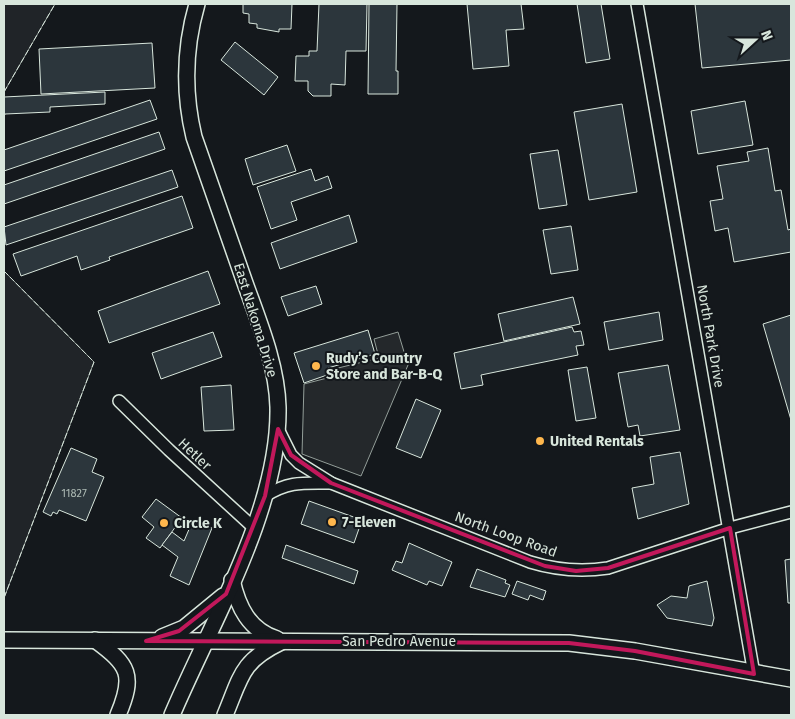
<svg xmlns="http://www.w3.org/2000/svg" width="795" height="719" font-family="'Fira Sans',sans-serif">
<style>
.green{fill:#202428;stroke:#939e99}
.parking{fill:#24282b;stroke:#939e99}
.building{fill:#2c363c;stroke:#d8e6dc}
.lines{fill:none;stroke-linecap:round;stroke-linejoin:round}
.street-casing{stroke:#d8e6dc;stroke-width:14}
.secondary-casing{stroke:#d8e6dc;stroke-width:18}
.street{stroke:#14181c;stroke-width:11}
.secondary{stroke:#14181c;stroke-width:15}
.fence{stroke:#d8e6dc;stroke-width:1;stroke-dasharray:6 2.5;stroke-linecap:butt}
.marked{fill:none;stroke:#c2185b;stroke-width:4;stroke-linejoin:round}
.poi-dot{fill:#ffb74d;stroke:#14181c;stroke-width:2}
.labels{text-anchor:middle;stroke-width:4;stroke-linejoin:round;paint-order:stroke}
.number-label{font-size:11px;fill:#adbab4}
.street-label{font-size:14px;fill:#d8e6dc;stroke:#14181c}
.poi-label{font-size:14px;font-weight:bold;fill:#d8e6dc;stroke:#14181c;text-anchor:start}
</style>
<rect width="100%" height="100%" fill="#14181c"/>
<g class="green">
<polygon points="4,4 55,4 4,92"/>
<polygon points="4,271 94,362 4,598"/>
</g>
<polygon class="parking" points="398,332 408,365 361,476 302,454 304,384 335,376 334,369 379,358 374,339"/>
<g class="building">
<polygon points="243,4 292,4 291,29 279,29 279,32 257,28 257,24 249,23 249,14 243,13"/>
<polygon points="319,4 367,4 366,51 346,51 345,85 331,84 331,96 313,96 308,91 308,81 295,81 296,56 309,56 309,51 317,51"/>
<polygon points="369,4 397,4 396,71 398,71 398,94 368,94"/>
<polygon points="467,4 521,4 524,29 506,30 509,66 473,69"/>
<polygon points="577,4 601,4 610,59 586,63"/>
<polygon points="695,4 791,4 791,60 702,68"/>
<polygon points="235,42 278,77 264,95 221,60"/>
<polygon points="152,43 155,88 41,94 39,49"/>
<polygon points="105,92 105,104 50,107 50,112 5,114 4,117 4,97"/>
<polygon points="150,100 157,119 4,171 4,150"/>
<polygon points="745,101 753,145 698,154 691,111"/>
<polygon points="622,104 637,192 589,200 574,112"/>
<polygon points="159,132 165,149 4,204 4,185"/>
<polygon points="287,145 296,171 253,185 245,159"/>
<polygon points="768,148 775,191 781,190 788,230 791,229 791,252 734,262 728,228 715,231 710,201 723,199 717,166 749,161 747,152"/>
<polygon points="558,150 567,205 539,209 530,154"/>
<polygon points="311,169 315,181 328,176 332,188 291,202 297,220 271,229 257,187"/>
<polygon points="172,170 178,187 6,245 4,227"/>
<polygon points="182,196 193,228 109,257 110,260 81,270 77,256 21,276 13,254"/>
<polygon points="349,215 357,242 280,269 271,243"/>
<polygon points="571,226 578,270 551,274 543,230"/>
<polygon points="208,271 220,304 109,343 98,311"/>
<polygon points="316,286 322,304 288,316 281,297"/>
<polygon points="573,297 580,324 504,341 498,314"/>
<polygon points="659,312 663,340 609,350 604,322"/>
<polygon points="791,315 791,420 763,324"/>
<polygon points="572,327 574,332 581,331 584,345 576,346 578,355 481,375 483,385 461,389 454,353"/>
<polygon points="368,330 375,354 328,368 330,374 304,383 294,353"/>
<polygon points="213,332 222,357 161,379 152,353"/>
<polygon points="668,365 680,430 640,436 638,425 628,427 618,373"/>
<polygon points="587,367 596,418 576,421 568,370"/>
<polygon points="231,385 234,430 204,431 201,387"/>
<polygon points="416,399 441,410 421,458 396,448"/>
<polygon points="71,448 97,459 92,472 104,477 86,521 59,510 57,514 53,512 51,516 43,512"/>
<polygon points="680,452 689,504 638,519 632,488 654,484 650,457"/>
<polygon points="156,499 182,518 160,548 146,538 154,527 142,517"/>
<polygon points="309,501 362,520 354,543 301,524"/>
<polygon points="193,520 212,528 189,585 170,576 178,557 162,545 172,532 184,541"/>
<polygon points="409,543 452,562 442,586 429,581 427,585 392,570 396,561 402,563"/>
<polygon points="286,545 358,571 354,584 282,558"/>
<polygon points="791,559 791,603 788,603 785,560"/>
<polygon points="477,569 506,580 505,583 510,585 505,597 470,587"/>
<polygon points="517,581 546,591 543,600 530,595 528,600 512,594"/>
<polygon points="707,581 714,618 712,626 667,618 657,605 671,596 687,598 689,586"/>
</g>
<g class="lines">
<defs>
<g id="street">
<polyline points="637,4 754,674"/>
<polyline points="119,401 169,450 253,527"/>
<path d="M278,429l13,26 8,8 32,20 199,79c26,8 51,10 78,6l122,-40 61,-16"/>
<path d="M265,496c24,-15 38,-13 66,-13"/>
</g>
<g id="secondary">
<path d="M232,580c6,27 17,50 45,59"/>
<polyline points="162,637 184,628 223,596"/>
<polyline points="4,640 569,643 635,651 791,679"/>
<path d="M95,640c34,25 40,35 23,75"/>
<path d="M172,715c39,-92 108,-207 106,-308 -1,-42 -19,-85 -33,-124 -17,-49 -34,-97 -51,-146 -11,-46 -10,-88 3,-133"/>
<path d="M225,715c16,-38 16,-54 56,-73"/>
</g>
</defs>
<use href="#street" class="street-casing"/>
<use href="#secondary" class="secondary-casing"/>
<use href="#street" class="street"/>
<use href="#secondary" class="secondary"/>
<g class="fence">
<polyline points="4,92 55,4"/>
<polyline points="4,271 94,362 4,598"/>
</g>
</g>
<path class="marked" d="M278,429l13,26 40,28 214,83 31,5 32,-3 122,-40 24,146 -119,-23 -66,-8 -423,-2 33,-10 47,-37 39,-98z"/>
<g class="poi-dot">
<circle cx="316" cy="366" r="5"/>
<circle cx="540" cy="441" r="5"/>
<circle cx="332" cy="522" r="5"/>
<circle cx="164" cy="523" r="5"/>
</g>
<g class="labels">
<g class="number-label">
<text x="74" y="497">11827</text>
</g>
<g class="street-label">
<text transform="translate(256 320) rotate(73)" y="5">East Nakoma Drive</text>
<text transform="translate(711 336) rotate(80)" y="5">North Park Drive</text>
<text transform="translate(195 454) rotate(43)" y="5">Hetler</text>
<text transform="translate(506 534) rotate(20)" y="5">North Loop Road</text>
<text x="399" y="646">San Pedro Avenue</text>
</g>
<g class="poi-label">
<text x="326" y="363">Rudy’s Country<tspan x="326" dy="16">Store and Bar-B-Q</tspan></text>
<text x="550" y="446">United Rentals</text>
<text x="342" y="527">7-Eleven</text>
<text x="174" y="528">Circle K</text>
</g>
</g>
<rect width="795" height="719" fill="none" stroke="#d8e6dc" stroke-width="10"/>
<g transform="translate(755 40) rotate(69)" stroke="#14181c" stroke-width="4" paint-order="stroke">
<path d="M0-4L9 19L0 12L-9 19Z" fill="#d8e6dc"/>
<text y="-8" font-size="14" font-weight="bold" text-anchor="middle" fill="#d8e6dc">N</text>
</g>
</svg>
